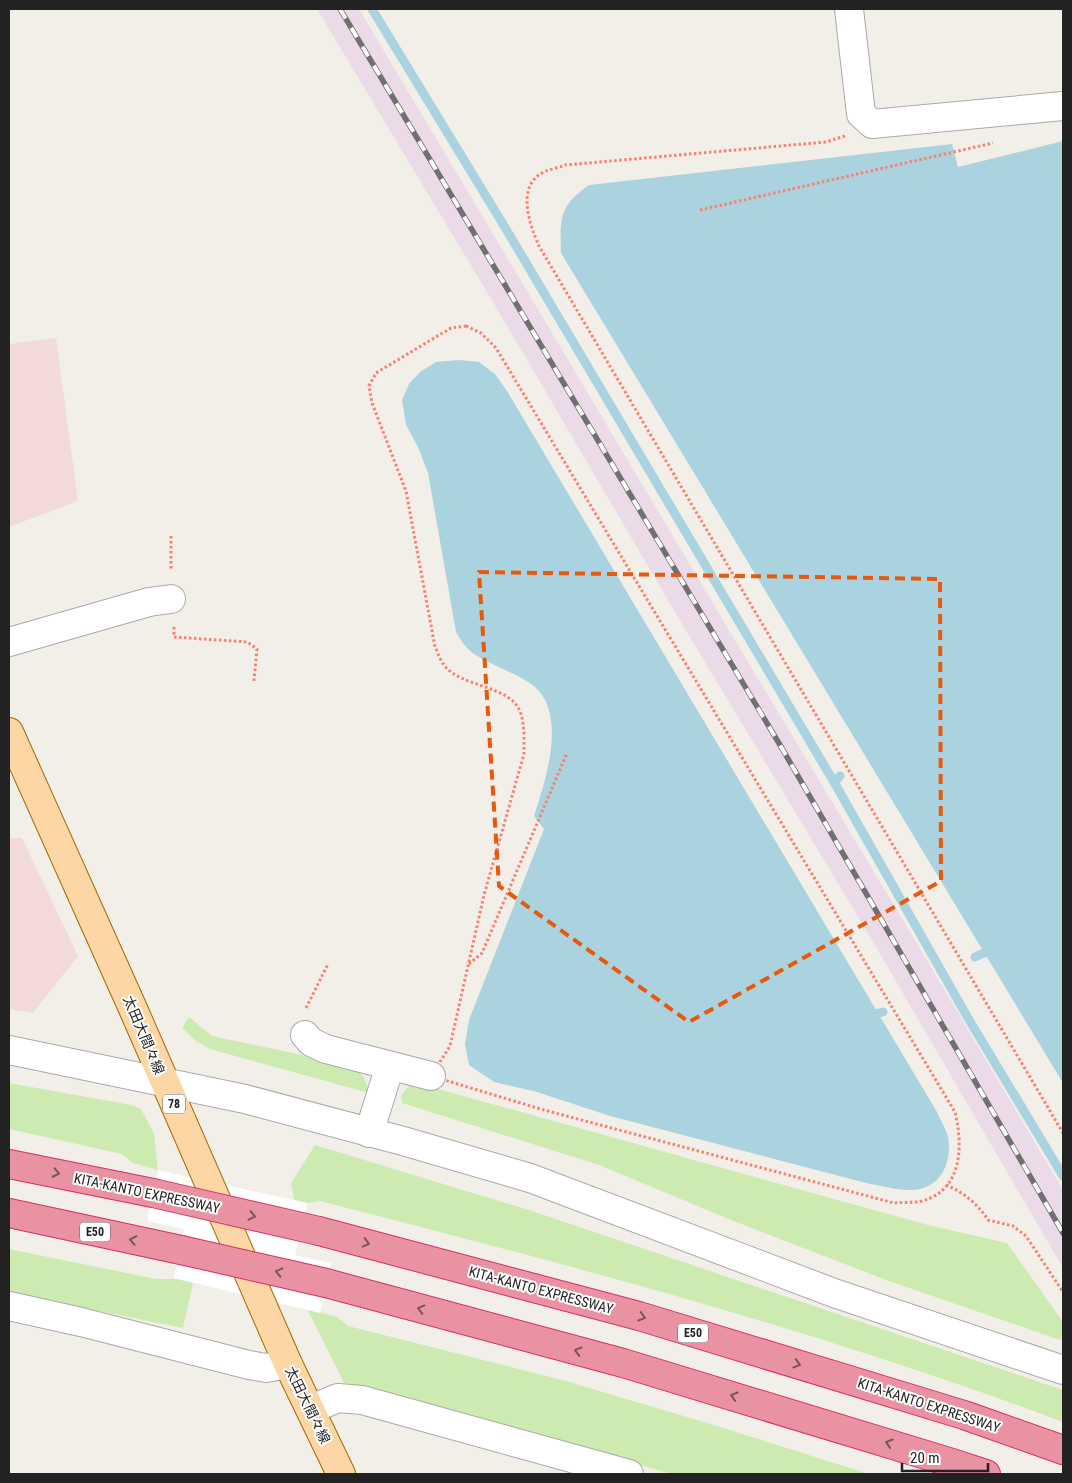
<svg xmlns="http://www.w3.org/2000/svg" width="1072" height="1483" font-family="'Roboto Condensed','Noto Sans JP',sans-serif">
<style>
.commercial{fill:#f2dad9}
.industrial{fill:#ebdbe8}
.grass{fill:#cdebb0}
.water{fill:#aad3df}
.pier{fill:#fff}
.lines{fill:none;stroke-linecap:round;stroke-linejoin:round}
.stream{stroke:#aad3df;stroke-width:9}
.minor-casing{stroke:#a9a9a9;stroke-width:30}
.major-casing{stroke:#a06b00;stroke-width:30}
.highway-casing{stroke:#dc2a67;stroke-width:30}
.path{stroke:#fa8072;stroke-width:3;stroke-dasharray:2.5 2.5;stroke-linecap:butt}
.minor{stroke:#fff;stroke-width:28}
.major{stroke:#fcd6a4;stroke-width:28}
.highway{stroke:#e892a2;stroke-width:28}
.rail-casing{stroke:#707070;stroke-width:5.5}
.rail{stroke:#fff;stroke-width:4;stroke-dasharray:11;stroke-linecap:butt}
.highway-bridge-casing{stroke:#dc2a67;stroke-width:30;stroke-linecap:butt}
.highway-bridge{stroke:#e892a2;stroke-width:28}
.oneway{stroke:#7b545c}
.marked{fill:none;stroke:#e8590c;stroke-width:4;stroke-dasharray:10 6;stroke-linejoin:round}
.labels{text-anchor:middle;stroke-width:4;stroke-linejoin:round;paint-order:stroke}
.shield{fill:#fff;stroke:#646464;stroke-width:1}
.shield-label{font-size:12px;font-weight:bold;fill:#222}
.street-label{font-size:14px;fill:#222;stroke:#fff}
</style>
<rect width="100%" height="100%" fill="#f2efe9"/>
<g class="commercial">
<polygon points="56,338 78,501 9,527 9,344"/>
<polygon points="9,838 22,838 78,956 33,1013 9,1009"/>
</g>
<polygon class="industrial" points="317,9 359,9 720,615 922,952 1063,1190 1063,1268 869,935 679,619 493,302"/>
<g class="grass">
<path d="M189,1017l23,19 142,30c9,8 13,16 15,27l-159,-44 -14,-8 -14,-13z"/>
<polygon points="9,1083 131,1105 141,1109 154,1134 158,1170 133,1163 122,1154 9,1129"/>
<polygon points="424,1085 928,1225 1007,1243 1063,1322 1063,1341 886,1280 731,1220 599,1165 402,1103 401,1095 409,1086"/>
<path d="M315,1145l217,66 531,179v32c-242,-91 -493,-157 -743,-221l-13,2 -13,-3 -3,-17z"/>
<polygon points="9,1249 156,1279 177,1279 193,1283 183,1328 9,1293"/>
<polygon points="307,1309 337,1317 348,1326 566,1381 714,1425 869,1474 671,1474 541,1436 344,1383"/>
</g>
<g class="water">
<path d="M1063,141v942l-502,-830c-1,-35 -2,-47 28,-68l363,-41 6,23z"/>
<path d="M459,360l20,2 16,12 12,17 430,721c3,8 9,16 11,25 5,27 -9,54 -39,53 -13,0 -26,-4 -39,-6l-260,-68 -73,-24 -43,-10 -25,-17 -4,-21 4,-24 75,-191 -10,-13c11,-34 33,-99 2,-128 -7,-7 -24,-15 -33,-19 -22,-11 -35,-14 -47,-37l-28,-159 -10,-26 -12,-22 -4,-25 7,-16 11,-12 16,-10z"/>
</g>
<polygon class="pier" points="158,1170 307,1203 295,1255 331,1263 320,1313 174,1278 184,1229 147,1221"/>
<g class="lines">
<g class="stream">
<polyline points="372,9 506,229 834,782 840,776"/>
<polyline points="834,782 968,1018 1063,1176"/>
<polyline points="975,957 993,949"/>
<polyline points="867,1016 883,1012"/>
</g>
<defs>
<g id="minor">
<polyline points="849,9 861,114 872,124 1063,106"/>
<polyline points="9,642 149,602 171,599"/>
<polyline points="305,1035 311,1042 326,1049 431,1076"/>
<polyline points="9,1050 245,1099 403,1141 530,1178 834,1293 1063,1370"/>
<polyline points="369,1133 390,1066"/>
<polyline points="9,1306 81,1322 249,1365 266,1368 288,1364"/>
<polyline points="311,1409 338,1398 362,1400 629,1474"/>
</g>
<polyline id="major" points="9,732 134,1011 288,1364 341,1474"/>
<g id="highway">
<polyline points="9,1164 153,1193"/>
<polyline points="9,1213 181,1250"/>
<polyline points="319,1231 639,1316 964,1415 1063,1450"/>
<polyline points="326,1283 623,1363 949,1462 986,1474"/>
</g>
</defs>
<use href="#minor" class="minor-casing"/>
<use href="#major" class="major-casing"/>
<use href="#highway" class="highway-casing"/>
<g class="path">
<path d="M845,136l-19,6 -261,23c-7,3 -16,4 -23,8 -26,14 -12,53 -3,73l524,887"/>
<polyline points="700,210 993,143"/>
<path d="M466,326l15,7 15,15 459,764c8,33 8,78 -33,89 -9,2 -19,1 -28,2l-350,-93 -113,-34 19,-30 34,-151 40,-141c0,-14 1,-29 -4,-43 -11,-26 -60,-24 -76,-46 -4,-5 -6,-12 -9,-18l-29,-156 -34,-88 -3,-17 7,-13 75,-45z"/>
<polyline points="171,536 171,570"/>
<polyline points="174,627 174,637 247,642 257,649 254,681"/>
<polyline points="469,964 482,953 567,753"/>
<polyline points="306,1008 328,964"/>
<path d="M946,1185c17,7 32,19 42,35l25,6 13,10 37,56"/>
</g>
<use href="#minor" class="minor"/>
<use href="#major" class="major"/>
<use href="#highway" class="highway"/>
<defs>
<polyline id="rail" points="340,9 780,745 1063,1233"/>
</defs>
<use href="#rail" class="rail-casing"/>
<use href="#rail" class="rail"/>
<defs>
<g id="highway-bridge">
<polyline points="153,1193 319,1231"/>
<polyline points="181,1250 326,1283"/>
</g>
</defs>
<use href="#highway-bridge" class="highway-bridge-casing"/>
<use href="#highway-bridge" class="highway-bridge"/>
</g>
<defs><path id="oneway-chevron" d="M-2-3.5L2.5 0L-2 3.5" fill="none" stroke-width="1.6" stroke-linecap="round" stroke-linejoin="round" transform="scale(1.25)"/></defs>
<g class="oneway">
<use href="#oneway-chevron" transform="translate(56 1173) rotate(12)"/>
<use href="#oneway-chevron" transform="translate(252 1216) rotate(13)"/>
<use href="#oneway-chevron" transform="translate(133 1240) rotate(-168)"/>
<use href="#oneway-chevron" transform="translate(366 1243) rotate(15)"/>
<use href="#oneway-chevron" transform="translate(279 1272) rotate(-167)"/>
<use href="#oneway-chevron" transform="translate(421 1309) rotate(-165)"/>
<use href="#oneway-chevron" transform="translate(642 1317) rotate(16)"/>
<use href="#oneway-chevron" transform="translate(578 1351) rotate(-165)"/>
<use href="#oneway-chevron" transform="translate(797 1364) rotate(17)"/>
<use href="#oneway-chevron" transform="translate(734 1396) rotate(-163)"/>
<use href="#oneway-chevron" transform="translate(889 1443) rotate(-163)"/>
</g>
<path class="marked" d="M479,572l461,7 1,302 -252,141 -190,-136z"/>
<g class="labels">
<g class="shield">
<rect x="163" y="1094.5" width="22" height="19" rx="4"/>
<rect x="80" y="1222.5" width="30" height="19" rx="4"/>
<rect x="678" y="1323.5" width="30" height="19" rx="4"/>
</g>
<g class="shield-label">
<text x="174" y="1108">78</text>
<text x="95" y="1236">E50</text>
<text x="693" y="1337">E50</text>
</g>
<g class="street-label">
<text transform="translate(144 1035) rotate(67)" y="5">太田大間々線</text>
<text transform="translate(147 1193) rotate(12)" y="5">KITA-KANTO EXPRESSWAY</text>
<text transform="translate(541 1290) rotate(15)" y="5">KITA-KANTO EXPRESSWAY</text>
<text transform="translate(308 1405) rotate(64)" y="5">太田大間々線</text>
<text transform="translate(929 1405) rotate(18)" y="5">KITA-KANTO EXPRESSWAY</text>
</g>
</g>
<rect width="1072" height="1483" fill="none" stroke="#222222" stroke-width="20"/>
<path d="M902 1463v8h86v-8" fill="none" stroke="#222222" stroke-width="2.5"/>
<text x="910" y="1463" font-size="15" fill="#222222" stroke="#ffffff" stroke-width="4" paint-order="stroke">20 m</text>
</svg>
